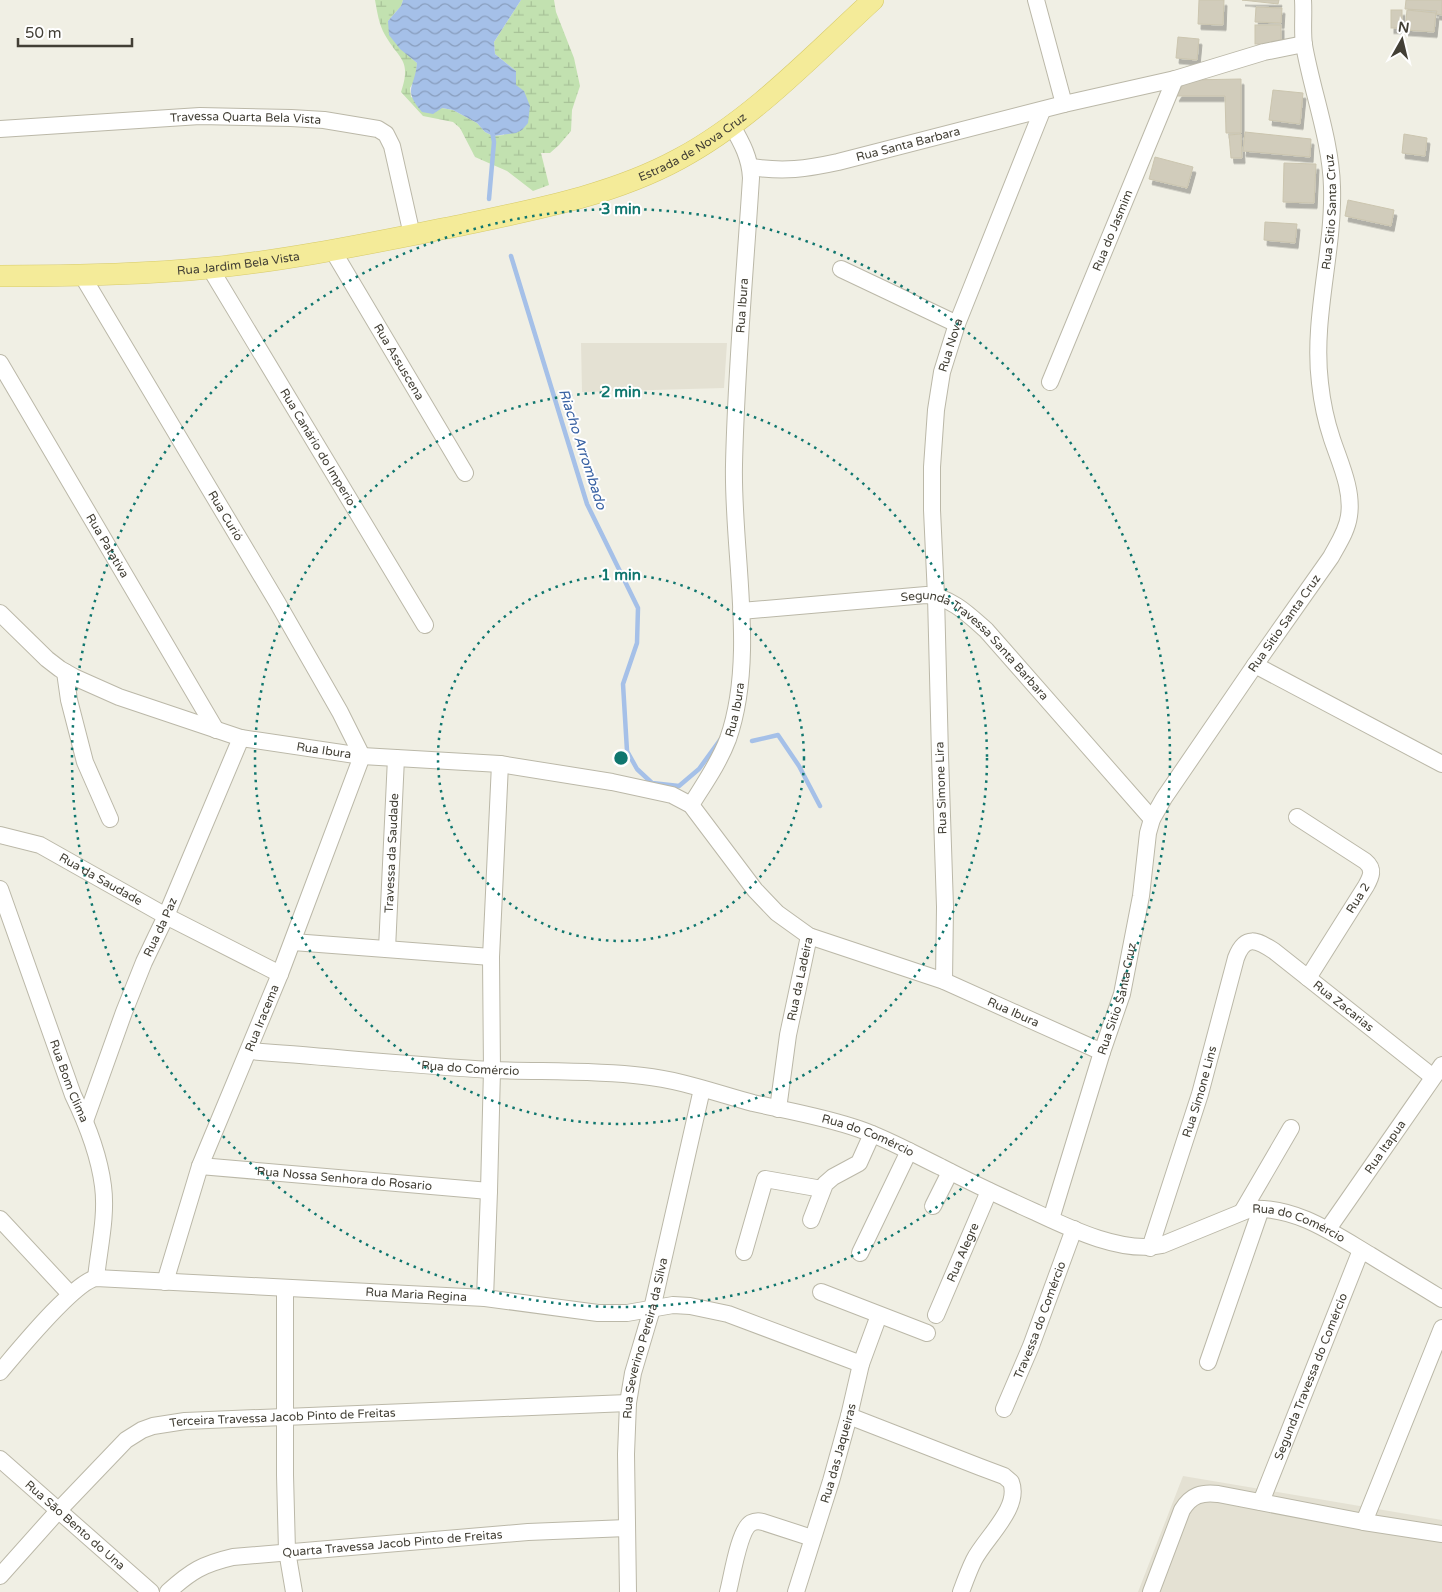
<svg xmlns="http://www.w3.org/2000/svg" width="1442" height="1592" font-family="'Varela Round',sans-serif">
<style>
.residential{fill:#e4e1d3}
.wetland{fill:url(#wetland-marsh)}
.water{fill:url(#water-waves)}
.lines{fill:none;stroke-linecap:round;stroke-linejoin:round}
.stream{stroke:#a5c0e8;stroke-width:4.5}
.building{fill:#d1ccbb;stroke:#cbc5af;filter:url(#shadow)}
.minor-casing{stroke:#bbb8a8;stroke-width:18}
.major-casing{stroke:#d7cb6b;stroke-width:22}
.minor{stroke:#fff;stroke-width:16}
.major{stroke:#f4eb99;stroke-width:21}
.ring{fill:none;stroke:#0f766e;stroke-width:2.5;stroke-dasharray:2.5 5}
.labels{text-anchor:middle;stroke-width:4;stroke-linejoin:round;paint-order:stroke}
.street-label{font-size:12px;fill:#423f35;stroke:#fff}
.water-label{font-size:14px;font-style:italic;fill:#3962a3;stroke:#fff}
.centre{fill:#0f766e;stroke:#fff;stroke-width:2.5}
.ring-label{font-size:15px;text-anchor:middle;font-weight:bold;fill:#0f766e;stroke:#fff;stroke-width:4;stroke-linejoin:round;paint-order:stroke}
</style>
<defs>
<pattern id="wetland-marsh" width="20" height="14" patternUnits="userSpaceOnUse" patternTransform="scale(1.25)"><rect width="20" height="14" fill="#c2e1b0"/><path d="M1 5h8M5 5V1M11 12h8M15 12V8" fill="none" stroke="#a8c298"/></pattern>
<pattern id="water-waves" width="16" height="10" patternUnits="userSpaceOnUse" patternTransform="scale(1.25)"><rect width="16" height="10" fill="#a5c0e8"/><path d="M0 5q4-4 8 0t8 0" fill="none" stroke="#889dbd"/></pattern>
<filter id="shadow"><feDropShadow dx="3" dy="5.5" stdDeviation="0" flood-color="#0004"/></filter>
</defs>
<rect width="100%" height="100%" fill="#f0efe4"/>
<g class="residential">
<polygon points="581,343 727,343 724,388 582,392"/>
<polygon points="1183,1476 1442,1520 1442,1592 1138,1592"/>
</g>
<path class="wetland" d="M375,0h28l-2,6 -13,15 22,36 7,6 -1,15 -6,10 1,9 31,11 11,2 24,13 8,9 8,4 11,-1 12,-56v-8l-21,-17 -1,-12 27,-42h33l2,12 18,46 6,28 -8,24 -1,21 -12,14 -9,8h-9l8,32 -16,6 -26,-20 -32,-14 -15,-29 -7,-6 -30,-6 -22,-24c11,-33 -2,-32 -16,-57 -6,-10 -8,-24 -10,-35z"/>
<path class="water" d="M403,0h118l-27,42 1,12 21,17v14l8,6 6,15 -2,17 -6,7 -6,3 -23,3 -8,-4 -8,-9 -24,-13 -11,-2 -9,6 -11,-2c-20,-23 -7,-24 -5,-49l-17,-14 -11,-14 -1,-14 13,-15z"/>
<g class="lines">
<g class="stream">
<polyline points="489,199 494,142 492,131"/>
<polyline points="511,256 587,504 638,608 637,643 623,684 627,751 637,769 652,783 679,786 699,769 720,740"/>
<polyline points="752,741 778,735 799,766 820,806"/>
</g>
</g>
<g class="building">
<polygon points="1199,0 1224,0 1223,25 1198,24"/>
<polygon points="1242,0 1279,0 1278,4"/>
<polygon points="1406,0 1442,0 1442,15 1436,14 1437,11 1405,9"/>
<polygon points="1256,7 1282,8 1281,23 1255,22"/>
<rect x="1391" y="10" width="11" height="18"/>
<polygon points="1407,10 1436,13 1434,32 1405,30"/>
<rect x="1255" y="25" width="26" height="19"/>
<polygon points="1178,37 1199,39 1197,60 1176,58"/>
<polygon points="1241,79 1241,133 1226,133 1225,96 1176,96 1186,80"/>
<polygon points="1273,90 1303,93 1300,124 1269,120"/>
<polygon points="1245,132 1311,139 1310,157 1243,151"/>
<polygon points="1241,134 1242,158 1231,158 1229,135"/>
<polygon points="1404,134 1427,138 1425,156 1402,153"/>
<polygon points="1155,157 1193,167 1187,188 1149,179"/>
<polygon points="1284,163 1316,164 1314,203 1283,202"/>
<polygon points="1348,200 1394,210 1391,226 1345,216"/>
<polygon points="1265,222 1297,224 1295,243 1264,240"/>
</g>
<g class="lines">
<defs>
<g id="minor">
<polyline points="1036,0 1064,104"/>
<path id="s1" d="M0,129l200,-13 91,2 33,2 54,9 8,5 6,12 20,89"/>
<path id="s2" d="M751,167c33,5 55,2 87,-5l226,-58 111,-25 89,-27 40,-8"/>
<path id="s3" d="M333,251l132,222"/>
<path id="s4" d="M210,268l215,357"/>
<polyline points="841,269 957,324"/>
<path id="s5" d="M83,277l194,325 63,110 22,44 -82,218 -80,192 -35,116"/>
<path id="s6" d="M0,363l216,367"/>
<path id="s7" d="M1050,382l125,-303"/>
<path id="s8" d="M741,611l185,-16c25,2 42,19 60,35l166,189"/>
<path id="s9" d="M0,613l47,46 13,10 14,8 45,20 122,41 121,18 138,8 112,18 60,13 19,10 64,85 22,23 32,23 135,45 158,71"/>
<polyline points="1255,665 1442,764"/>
<polyline points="65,672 69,700 85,762 110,819"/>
<path id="s10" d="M691,805c13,-21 28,-42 37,-66 29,-83 4,-187 6,-274 2,-96 11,-192 17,-287 -1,-20 -9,-35 -19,-52"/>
<path d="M1297,817l68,44c10,8 6,16 1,25l-58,92"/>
<path id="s11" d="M0,835l40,10 126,71 114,58"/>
<path id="s12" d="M0,889l73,206c14,29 26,59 30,91 4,30 -4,62 -7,92"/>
<polyline points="293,942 491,957"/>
<path id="s13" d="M387,949l9,-191"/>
<path id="s14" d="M944,981l1,-74 -5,-152 -4,-159 -4,-86v-43l4,-57 6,-38 15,-48 85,-213"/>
<path id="s15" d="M249,1051c81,6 161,14 242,19 51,2 101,0 152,6 38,4 73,17 110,27 36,8 72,14 106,26 29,10 55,25 82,38 31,16 63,31 94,45 36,17 88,42 127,33l88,-36c45,-3 83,24 120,46 24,15 48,29 72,44"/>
<path id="s16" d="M778,1109l10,-74 21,-99"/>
<path id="s17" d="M85,1121l39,-109 20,-50 22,-46 75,-178"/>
<path id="s18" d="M200,1166l289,25"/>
<polyline points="933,1206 950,1172"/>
<polyline points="1242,1212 1291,1128"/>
<polyline points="0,1219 70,1294"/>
<path id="s19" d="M1051,1219l51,-167 20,-58 19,-98 7,-63 4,-14 12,-21 91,-133 76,-108c7,-13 16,-26 18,-41 4,-26 -9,-53 -17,-77 -6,-18 -10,-37 -12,-56 -8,-65 14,-131 12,-196 -1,-46 -20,-96 -28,-142 -2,-14 0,-30 -1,-45"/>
<polyline points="811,1220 825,1184 833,1177 859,1163 872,1134"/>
<path id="s20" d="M1328,1229l114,-164"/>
<path id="s21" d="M1150,1248l50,-154 36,-136c9,-24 21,-18 38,-7l159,126"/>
<polyline points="744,1252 765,1179 822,1189"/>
<polyline points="860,1253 909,1151"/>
<polyline points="285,1288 285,1475 287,1551 294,1592"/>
<polyline points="821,1292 927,1333"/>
<polyline points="485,1298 489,1191 492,1070 491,957 500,764"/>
<path id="s22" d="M936,1315l53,-124"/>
<polyline points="1208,1362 1261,1209"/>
<path id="s23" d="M0,1372c18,-21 73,-89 96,-94l389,20 113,15h29l46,-8 17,1 38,8 133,50"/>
<path id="s24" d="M1004,1409l27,-63 43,-117"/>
<path d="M849,1416l131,51 24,9 7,6c10,26 -26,56 -37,78 -5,10 -9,21 -13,32"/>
<path id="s25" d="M0,1459l151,133"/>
<path id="s26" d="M1261,1502l100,-252"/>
<polyline points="1364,1522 1442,1328"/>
<path id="s27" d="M0,1576l58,-65 68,-71 16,-10 11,-4 32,-5 443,-18"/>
<path id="s28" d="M168,1592c23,-21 35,-28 65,-35l295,-25 99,-4"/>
<path id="s29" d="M628,1592l-2,-138 2,-51 5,-30 19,-64 50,-220"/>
<path d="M728,1592c4,-15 11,-62 23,-69 4,-2 8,-2 12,-1l49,16"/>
<path id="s30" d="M796,1592l35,-111 18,-65 12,-52 18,-49"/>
<path d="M1151,1592l31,-82c9,-15 20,-18 36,-16l146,28 78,12"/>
</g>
<g id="major">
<path id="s31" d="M0,276c71,0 138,-1 209,-8 83,-8 166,-26 248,-42 75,-16 154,-30 222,-67 73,-39 134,-104 194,-159"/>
</g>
</defs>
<use href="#minor" class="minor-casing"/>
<use href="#major" class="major-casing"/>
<use href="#minor" class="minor"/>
<use href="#major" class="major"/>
</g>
<g class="ring">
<circle cx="621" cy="758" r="183"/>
<circle cx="621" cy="758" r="366"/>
<circle cx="621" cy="758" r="549"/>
</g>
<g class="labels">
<g class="street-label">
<text dy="4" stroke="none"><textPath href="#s1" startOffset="246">Travessa Quarta Bela Vista</textPath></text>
<text dy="4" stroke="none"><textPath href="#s2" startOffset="160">Rua Santa Barbara</textPath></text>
<text dy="4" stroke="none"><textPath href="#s31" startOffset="711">Estrada de Nova Cruz</textPath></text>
<text dy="4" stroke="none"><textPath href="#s19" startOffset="1085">Rua Sitio Santa Cruz</textPath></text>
<text dy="4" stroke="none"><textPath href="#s7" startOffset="164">Rua do Jasmim</textPath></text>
<text dy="4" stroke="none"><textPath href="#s31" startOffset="239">Rua Jardim Bela Vista</textPath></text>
<text dy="4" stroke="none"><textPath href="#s10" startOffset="511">Rua Ibura</textPath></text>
<text dy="4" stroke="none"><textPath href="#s14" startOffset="638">Rua Nova</textPath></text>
<text dy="4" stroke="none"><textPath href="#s3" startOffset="129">Rua Assuscena</textPath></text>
<text dy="4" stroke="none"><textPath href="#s4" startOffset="209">Rua Canário do Imperio</textPath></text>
<text dy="4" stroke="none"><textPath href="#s5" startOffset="278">Rua Curió</textPath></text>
<text dy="4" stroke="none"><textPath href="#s6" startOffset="212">Rua Patativa</textPath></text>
<text dy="4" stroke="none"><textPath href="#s19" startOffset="650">Rua Sitio Santa Cruz</textPath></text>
<text dy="4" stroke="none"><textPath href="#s8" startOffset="254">Segunda Travessa Santa Barbara</textPath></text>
<text dy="4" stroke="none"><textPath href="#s10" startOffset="106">Rua Ibura</textPath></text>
<text dy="4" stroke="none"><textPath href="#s9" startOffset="360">Rua Ibura</textPath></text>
<text transform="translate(941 788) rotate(-92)" y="4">Rua Simone Lira</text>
<text dy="4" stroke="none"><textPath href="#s13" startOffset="96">Travessa da Saudade</textPath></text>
<text dy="4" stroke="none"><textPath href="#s11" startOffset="111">Rua da Saudade</textPath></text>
<text transform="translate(1358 898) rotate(-58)" y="4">Rua 2</text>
<text dy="4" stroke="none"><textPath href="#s17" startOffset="208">Rua da Paz</textPath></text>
<text dy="4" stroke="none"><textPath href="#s16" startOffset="132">Rua da Ladeira</textPath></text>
<text dy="4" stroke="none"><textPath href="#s19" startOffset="230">Rua Sitio Santa Cruz</textPath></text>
<text dy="4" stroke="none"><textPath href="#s21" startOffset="440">Rua Zacarias</textPath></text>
<text dy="4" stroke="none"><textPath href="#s9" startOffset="1129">Rua Ibura</textPath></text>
<text transform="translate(262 1018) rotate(-68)" y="4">Rua Iracema</text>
<text dy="4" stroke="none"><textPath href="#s15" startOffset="222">Rua do Comércio</textPath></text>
<text dy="4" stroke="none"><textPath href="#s12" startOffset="204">Rua Bom Clima</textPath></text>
<text dy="4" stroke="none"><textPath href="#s21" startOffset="164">Rua Simone Lins</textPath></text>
<text dy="4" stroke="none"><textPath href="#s15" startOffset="628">Rua do Comércio</textPath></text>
<text dy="4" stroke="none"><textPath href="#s20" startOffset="100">Rua Itapua</textPath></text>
<text dy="4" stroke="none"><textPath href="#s18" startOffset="145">Rua Nossa Senhora do Rosario</textPath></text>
<text dy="4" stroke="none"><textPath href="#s15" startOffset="1092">Rua do Comércio</textPath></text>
<text dy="4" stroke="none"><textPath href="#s22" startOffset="68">Rua Alegre</textPath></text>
<text dy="4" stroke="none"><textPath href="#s23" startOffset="456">Rua Maria Regina</textPath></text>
<text dy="4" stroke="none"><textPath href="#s24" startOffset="96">Travessa do Comércio</textPath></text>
<text dy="4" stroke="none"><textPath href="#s29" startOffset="256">Rua Severino Pereira da Silva</textPath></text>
<text dy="4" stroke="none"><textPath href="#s26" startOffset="135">Segunda Travessa do Comércio</textPath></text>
<text dy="4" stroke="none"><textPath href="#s27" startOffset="346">Terceira Travessa Jacob Pinto de Freitas</textPath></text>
<text dy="4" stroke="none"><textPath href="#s30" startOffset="145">Rua das Jaqueiras</textPath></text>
<text dy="4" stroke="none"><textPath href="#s25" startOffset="100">Rua São Bento do Una</textPath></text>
<text dy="4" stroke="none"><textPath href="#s28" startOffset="235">Quarta Travessa Jacob Pinto de Freitas</textPath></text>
</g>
<g class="water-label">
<text transform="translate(583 449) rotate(72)" y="5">Riacho Arrombado</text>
</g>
</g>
<circle cx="621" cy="758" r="8" class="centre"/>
<g class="ring-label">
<text x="621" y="214">3 min</text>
<text x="621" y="397">2 min</text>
<text x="621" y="580">1 min</text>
</g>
<g transform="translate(1402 40) rotate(8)" stroke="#ffffff" stroke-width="4" paint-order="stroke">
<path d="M0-4L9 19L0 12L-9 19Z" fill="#423f35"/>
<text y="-8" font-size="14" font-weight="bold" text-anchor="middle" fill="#423f35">N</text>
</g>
<path d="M18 38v8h114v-8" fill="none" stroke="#423f35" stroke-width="2.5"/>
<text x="25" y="38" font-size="15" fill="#423f35" stroke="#ffffff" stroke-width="4" paint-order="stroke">50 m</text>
</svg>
